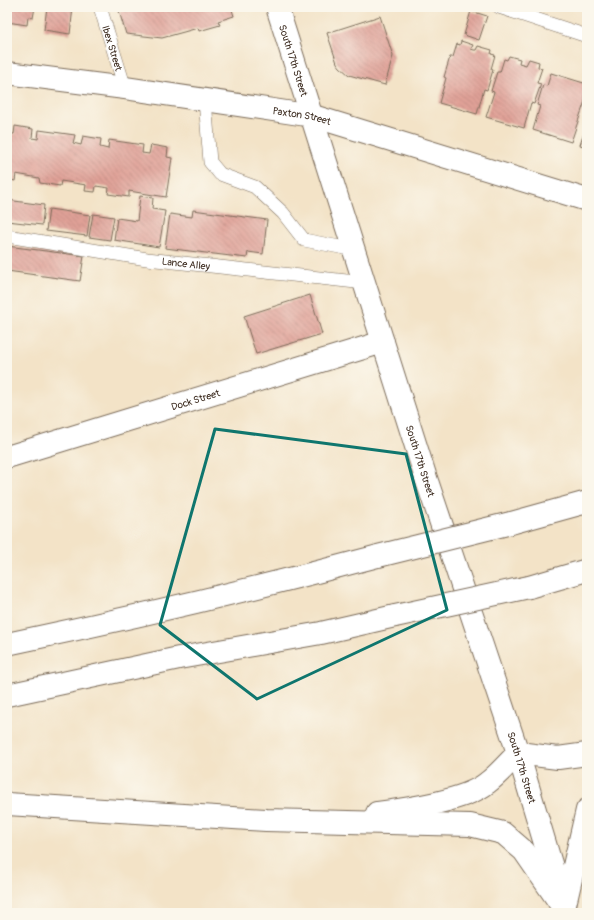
<svg xmlns="http://www.w3.org/2000/svg" width="594" height="920" font-family="Pangolin,sans-serif">
<style>
.building{fill:url(#building-back-hatch)}
.lines{fill:none;stroke-linecap:round;stroke-linejoin:round}
.lane-casing{stroke:#7b6b59;stroke-width:14}
.street-casing{stroke:#7b6b59;stroke-width:24}
.secondary-casing{stroke:#7b6b59;stroke-width:24}
.primary-casing{stroke:#7b6b59;stroke-width:24}
.highway-casing{stroke:#7b6b59;stroke-width:24}
.lane{stroke:#fff;stroke-width:13}
.street{stroke:#fff;stroke-width:22}
.secondary{stroke:#fff;stroke-width:22}
.primary{stroke:#fff;stroke-width:22}
.highway{stroke:#fff;stroke-width:22}
.highway-bridge-casing{stroke:#7b6b59;stroke-width:24;stroke-linecap:butt}
.highway-bridge{stroke:#fff;stroke-width:22}
.marked{fill:none;stroke:#0f766e;stroke-width:3;stroke-linejoin:round}
.labels{text-anchor:middle;stroke-width:4;stroke-linejoin:round;paint-order:stroke}
.street-label{font-size:10px;fill:#3b2a1e;stroke:#fbf7ec}
</style>
<defs>
<pattern id="building-back-hatch" width="6" height="6" patternUnits="userSpaceOnUse"><rect width="6" height="6" fill="#e0a197"/><path d="M-1 5l2 2M0 0l6 6M5-1l2 2" fill="none" stroke="#b7837b"/></pattern>
</defs>
<rect width="100%" height="100%" fill="#fbf7ec"/>
<filter id="ink" filterUnits="userSpaceOnUse"><feTurbulence type="fractalNoise" baseFrequency=".025" numOctaves="2"/><feDisplacementMap in="SourceGraphic" scale="8" xChannelSelector="R" yChannelSelector="G"/><feConvolveMatrix kernelMatrix="1 2 1 2 8 2 1 2 1" color-interpolation-filters="sRGB"/></filter>
<filter id="wash" filterUnits="userSpaceOnUse"><feTurbulence type="fractalNoise" baseFrequency=".012" numOctaves="4" result="noise"/><feDisplacementMap in="SourceGraphic" scale="16" xChannelSelector="R" yChannelSelector="G"/><feGaussianBlur stdDeviation="0.9" result="paint"/><feColorMatrix in="noise" values="0 0 0 0 0 0 0 0 0 0 0 0 0 0 0 0 0 1.4 0 .05"/><feComposite in="paint" operator="in"/></filter>
<g filter="url(#wash)">
<rect width="100%" height="100%" fill="#f3e3c7"/>
<g id="blocks">
<g class="building">
<polygon points="7,7 35,7 33,18 28,17 27,25 7,22"/>
<polygon points="47,7 73,7 70,34 44,30"/>
<polygon points="134,7 231,7 234,16 218,21 220,25 199,31 198,28 162,38 126,34 119,11"/>
<polygon points="471,11 487,16 479,40 464,35"/>
<polygon points="380,16 393,56 385,85 349,75 340,67 337,63 327,33"/>
<polygon points="461,41 473,45 471,49 474,50 476,50 478,46 492,50 491,54 495,55 491,69 493,70 487,90 484,89 477,114 439,103 446,78 444,77 450,57 453,57 457,44 460,45"/>
<polygon points="509,56 520,59 519,63 526,65 529,59 539,62 538,67 542,68 537,83 541,84 534,104 531,103 524,128 486,117 494,92 491,91 497,72 500,72 504,59 507,60"/>
<polygon points="551,73 587,84 585,98 586,98 571,142 533,130 540,106 537,105 543,85 547,86"/>
<polygon points="587,124 587,147 580,145"/>
<polygon points="15,126 33,129 32,138 38,139 39,130 75,135 73,143 81,145 83,136 101,139 100,147 108,149 109,140 143,145 142,153 149,154 151,145 168,148 167,157 172,158 166,197 129,191 129,197 108,194 109,188 96,186 95,192 85,191 86,185 61,181 60,186 40,183 39,178 16,174 15,181 7,179 7,152 10,134 14,134"/>
<polygon points="140,196 153,198 152,209 165,211 159,247 114,240 117,218 137,221"/>
<polygon points="7,200 44,205 42,225 7,221"/>
<polygon points="49,209 90,215 87,236 46,231"/>
<polygon points="193,210 267,220 263,254 248,252 247,258 165,248 170,214 192,217"/>
<polygon points="93,214 114,217 110,240 89,237"/>
<polygon points="7,246 84,256 80,281 7,271"/>
<polygon points="310,295 322,334 256,354 244,316"/>
</g>
</g>
</g>
<g filter="url(#ink)">
<use href="#blocks" fill-opacity="0" stroke="#7b6b59" stroke-width="1"/>
<g class="lines">
<defs>
<g id="lane">
<path id="s1" d="M100,7l25,81"/>
<polyline points="499,7 587,36"/>
<polyline points="205,100 210,162 220,174 255,187 283,213 304,240 355,250"/>
<path id="s2" d="M7,236l140,23 218,24"/>
</g>
<g id="street">
<path id="s3" d="M7,457l376,-115"/>
</g>
<g id="secondary">
<path id="s4" d="M277,7l149,471 92,275 45,151"/>
</g>
<g id="primary">
<path id="s5" d="M7,73l118,15 188,28 274,84"/>
</g>
<g id="highway">
<polyline points="511,523 587,502"/>
<polyline points="529,587 587,570"/>
<path d="M7,644c125,-26 248,-55 371,-88"/>
<polyline points="7,695 179,658 321,633 395,616"/>
<polyline points="7,804 266,820 470,825 503,833 524,851 564,909"/>
<path d="M377,813c29,-4 88,-12 110,-30 11,-8 21,-20 31,-30l40,5 29,-4"/>
<polyline points="564,909 587,810"/>
</g>
</defs>
<use href="#lane" class="lane-casing"/>
<use href="#street" class="street-casing"/>
<use href="#secondary" class="secondary-casing"/>
<use href="#primary" class="primary-casing"/>
<use href="#highway" class="highway-casing"/>
<use href="#lane" class="lane"/>
<use href="#street" class="street"/>
<use href="#secondary" class="secondary"/>
<use href="#primary" class="primary"/>
<use href="#highway" class="highway"/>
<defs>
<g id="highway-bridge">
<polyline points="378,556 511,523"/>
<polyline points="395,616 529,587"/>
</g>
</defs>
<use href="#highway-bridge" class="highway-bridge-casing"/>
<use href="#highway-bridge" class="highway-bridge"/>
</g>
</g>
<path class="marked" d="M215,429l191,25 41,156 -190,89 -97,-74z"/>
<g class="labels">
<g class="street-label">
<text dy="4" stroke="none"><textPath href="#s1" startOffset="43">Ibex Street</textPath></text>
<text dy="4" stroke="none"><textPath href="#s4" startOffset="56">South 17th Street</textPath></text>
<text dy="4" stroke="none"><textPath href="#s5" startOffset="298">Paxton Street</textPath></text>
<text dy="4" stroke="none"><textPath href="#s2" startOffset="181">Lance Alley</textPath></text>
<text dy="4" stroke="none"><textPath href="#s3" startOffset="197">Dock Street</textPath></text>
<text dy="4" stroke="none"><textPath href="#s4" startOffset="476">South 17th Street</textPath></text>
<text dy="4" stroke="none"><textPath href="#s4" startOffset="799">South 17th Street</textPath></text>
</g>
</g>
<rect width="594" height="920" fill="none" stroke="#fbf7ec" stroke-width="24"/>
</svg>
